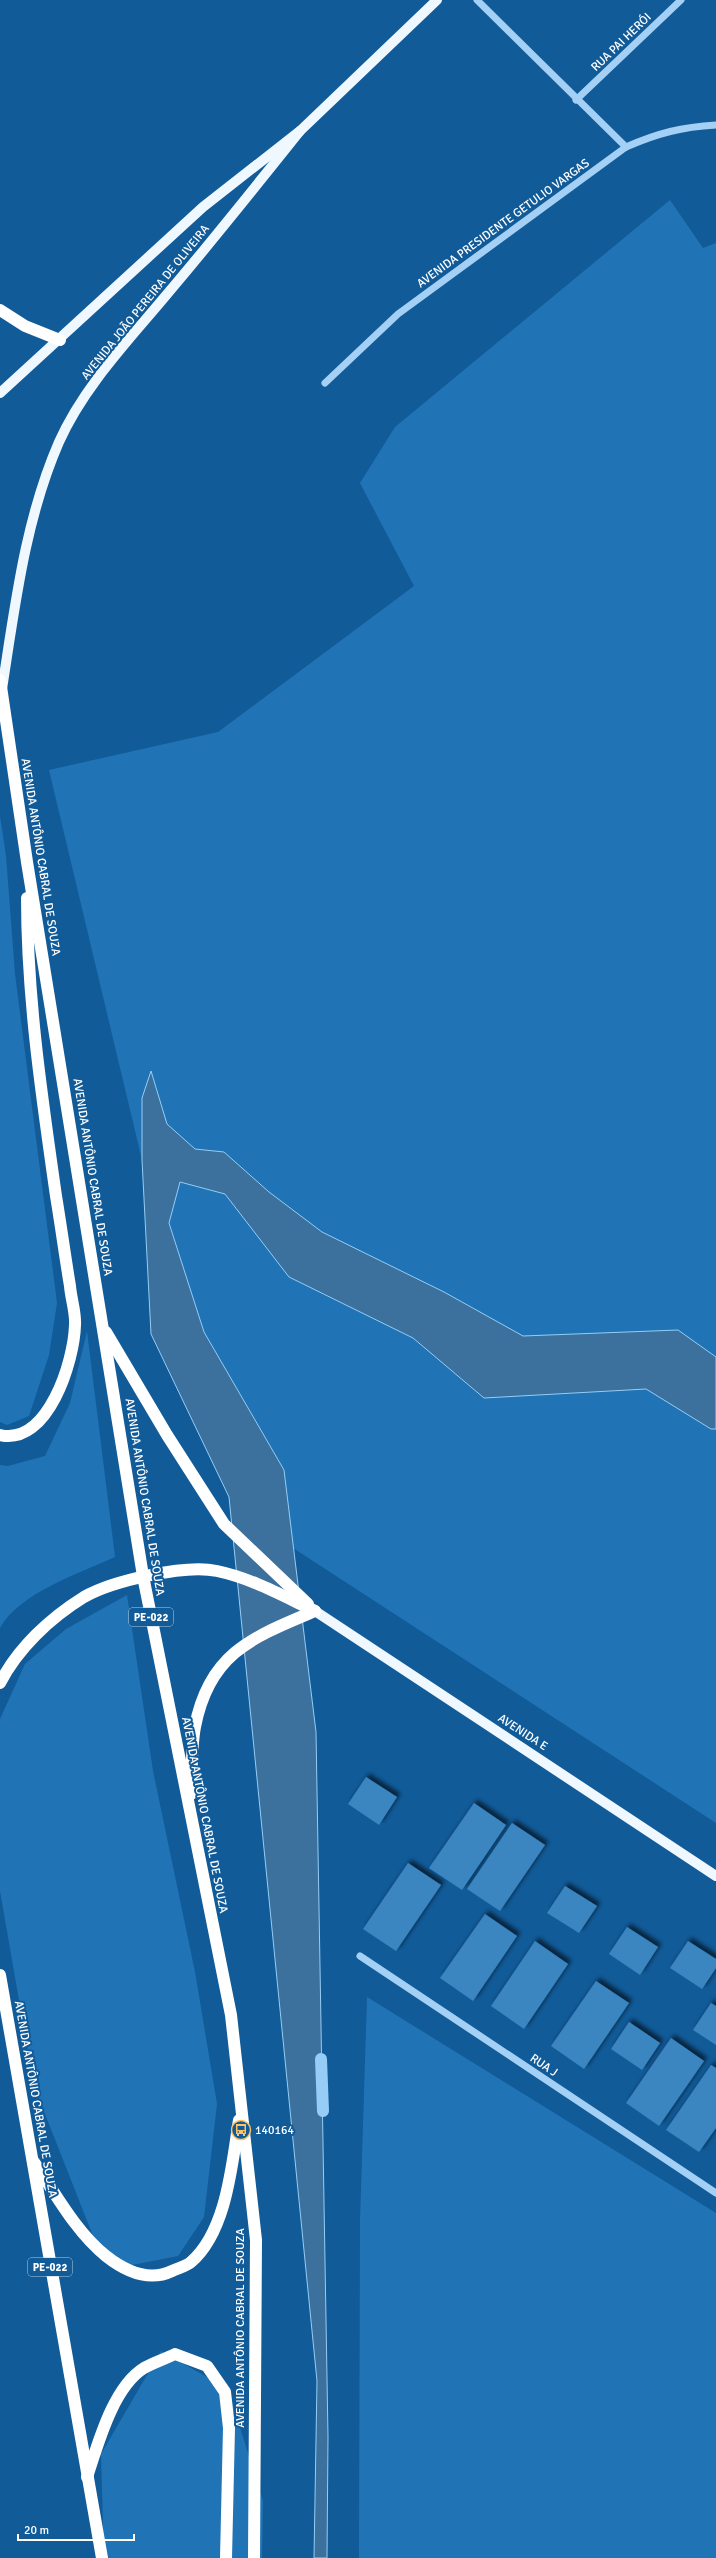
<svg xmlns="http://www.w3.org/2000/svg" width="716" height="2558" font-family="Signika,sans-serif">
<style>
.green{fill:#2074b6}
.water{fill:#3c709d;stroke:#95cdf7}
.lines{fill:none;stroke-linecap:round;stroke-linejoin:round}
.stream{stroke:#95cdf7;stroke-width:12}
.building{fill:#3a85c1;filter:url(#shadow)}
.minor{stroke:#a3d0f4;stroke-width:7}
.major{stroke:#f0f8ff;stroke-width:10}
.highway{stroke:#fff;stroke-width:12}
.labels{text-anchor:middle;stroke-width:4;stroke-linejoin:round;paint-order:stroke}
.shield{fill:#115b99;stroke:#b8cee0;stroke-width:1}
.shield-label{font-size:11px;font-weight:bold;fill:#fff}
.street-label{font-size:12px;fill:#fff;stroke:#115b99}
.poi-label{font-size:12px;fill:#fff;stroke:#115b99;text-anchor:start}
</style>
<defs>
<filter id="shadow"><feDropShadow dx="3.5" dy="-3.5" stdDeviation="2" flood-color="#0009"/></filter>
</defs>
<rect width="100%" height="100%" fill="#115b99"/>
<g class="green">
<polygon points="670,200 703,248 716,243 716,1823 293,1548 284,1470 204,1332 169,1222 142,1160 49,770 218,732 414,586 360,483 395,427"/>
<polygon points="0,816 6,856 15,974 57,1303 49,1355 29,1416 7,1425 0,1422"/>
<path d="M87,1331l28,226c-35,16 -96,36 -115,71v-163l8,1 37,-10 25,-53z"/>
<polygon points="127,1595 153,1771 195,1972 217,2104 204,2217 178,2256 127,2266 95,2241 34,2086 0,1891 0,1719 25,1664 66,1629"/>
<polygon points="367,1997 716,2213 716,2558 359,2558 360,2221"/>
<polygon points="161,2351 228,2389 263,2501 262,2558 104,2558 101,2454"/>
</g>
<polygon class="water" points="151,1071 167,1124 195,1149 224,1152 269,1192 322,1232 444,1292 523,1336 678,1330 716,1357 716,1429 711,1429 646,1389 484,1398 413,1338 289,1277 225,1194 180,1182 169,1223 204,1332 284,1470 316,1732 328,2437 327,2558 314,2558 317,2381 229,1497 151,1334 142,1160 142,1098"/>
<g class="lines">
<polyline class="stream" points="321,2059 323,2111"/>
</g>
<g class="building">
<polygon points="366,1777 397,1797 379,1825 348,1804"/>
<polygon points="474,1803 506,1825 462,1890 429,1868"/>
<polygon points="512,1823 545,1845 500,1911 467,1889"/>
<polygon points="408,1863 441,1885 396,1951 363,1929"/>
<polygon points="565,1886 597,1906 579,1933 547,1913"/>
<polygon points="485,1914 517,1936 473,2001 440,1978"/>
<polygon points="627,1927 658,1947 640,1975 609,1954"/>
<polygon points="535,1941 568,1964 524,2029 491,2006"/>
<polygon points="688,1941 716,1959 716,1968 702,1989 670,1968"/>
<polygon points="596,1981 629,2003 584,2069 551,2046"/>
<polygon points="711,2003 716,2006 716,2045 693,2030"/>
<polygon points="629,2022 660,2043 642,2070 611,2049"/>
<polygon points="671,2038 704,2061 659,2126 626,2103"/>
<polygon points="711,2065 716,2068 716,2128 699,2152 666,2130"/>
</g>
<g class="lines">
<g class="minor">
<polyline points="477,0 626,147"/>
<polyline points="576,100 681,0"/>
<path d="M325,383l73,-69 228,-167c32,-14 56,-20 90,-22"/>
<polyline points="360,1956 716,2193"/>
</g>
<g class="major">
<polyline points="0,393 203,207 300,131 437,0"/>
<path d="M2,689c13,-83 23,-169 57,-247 25,-56 70,-102 109,-149 45,-53 88,-107 132,-162"/>
<polyline points="315,1611 716,1876"/>
</g>
<g class="highway">
<polyline points="0,310 25,326 60,340"/>
<polyline points="0,680 27,862 143,1576 231,2015 256,2240 254,2558"/>
<polyline points="106,1332 167,1435 224,1524 308,1604"/>
<path d="M0,1435c48,11 74,-74 75,-110 1,-12 -4,-26 -5,-39 -5,-30 -9,-60 -14,-90 -14,-98 -29,-198 -29,-298"/>
<path d="M0,1683c18,-35 50,-65 84,-86 28,-16 101,-33 133,-26 34,7 66,25 98,40"/>
<path d="M191,1794c1,-22 0,-46 4,-67 14,-74 58,-90 120,-116"/>
<polyline points="0,1975 102,2558"/>
<path d="M34,2162c21,31 42,70 72,94 19,15 43,26 66,15 6,-3 15,-5 19,-9 36,-31 41,-99 48,-142"/>
<path d="M87,2477c11,-33 26,-90 57,-109 9,-5 21,-9 31,-14l32,12 18,26 4,36 -3,130"/>
</g>
</g>
<defs>
<symbol id="bus-ring" viewBox="-11 -11 22 22"><circle r="9.5" fill="#115b99" stroke="#ffc366" stroke-width="1.5"/><path d="M-5-6H5V4H4V6H2V4H-2V6H-4V4H-5ZM-3.5-4V0h7V-4ZM-3.5 1.2v1.5H-2V1.2ZM2 1.2v1.5H3.5V1.2Z" fill="#ffc366"/></symbol>
</defs>
<g fill-rule="evenodd">
<use href="#bus-ring" x="230" y="2119" width="22" height="22"/>
</g>
<g class="labels">
<g class="shield">
<rect x="129" y="1608" width="44" height="18" rx="3"/>
<rect x="28" y="2258" width="44" height="18" rx="3"/>
</g>
<g class="shield-label">
<text x="151" y="1621">PE-022</text>
<text x="50" y="2271">PE-022</text>
</g>
<g class="street-label">
<text transform="translate(621 42) rotate(-44)" y="4">RUA PAI HERÓI</text>
<text transform="translate(503 223) rotate(-36)" y="4">AVENIDA PRESIDENTE GETULIO VARGAS</text>
<text transform="translate(145 302) rotate(-51)" y="4">AVENIDA JOÃO PEREIRA DE OLIVEIRA</text>
<text transform="translate(41 857) rotate(81)" y="4">AVENIDA ANTÔNIO CABRAL DE SOUZA</text>
<text transform="translate(93 1177) rotate(81)" y="4">AVENIDA ANTÔNIO CABRAL DE SOUZA</text>
<text transform="translate(145 1497) rotate(81)" y="4">AVENIDA ANTÔNIO CABRAL DE SOUZA</text>
<text transform="translate(523 1732) rotate(33)" y="4">AVENIDA E</text>
<text transform="translate(205 1815) rotate(79)" y="4">AVENIDA ANTÔNIO CABRAL DE SOUZA</text>
<text transform="translate(544 2065) rotate(34)" y="4">RUA J</text>
<text transform="translate(36 2099) rotate(80)" y="4">AVENIDA ANTÔNIO CABRAL DE SOUZA</text>
<text transform="translate(240 2328) rotate(-90)" y="4">AVENIDA ANTÔNIO CABRAL DE SOUZA</text>
</g>
<g class="poi-label">
<text x="255" y="2134">140164</text>
</g>
</g>
<path d="M18 2534v6h116v-6" fill="none" stroke="#ffffff" stroke-width="2"/>
<text x="24" y="2534" font-size="12" fill="#ffffff" stroke="#115b99" stroke-width="3" paint-order="stroke">20 m</text>
</svg>
